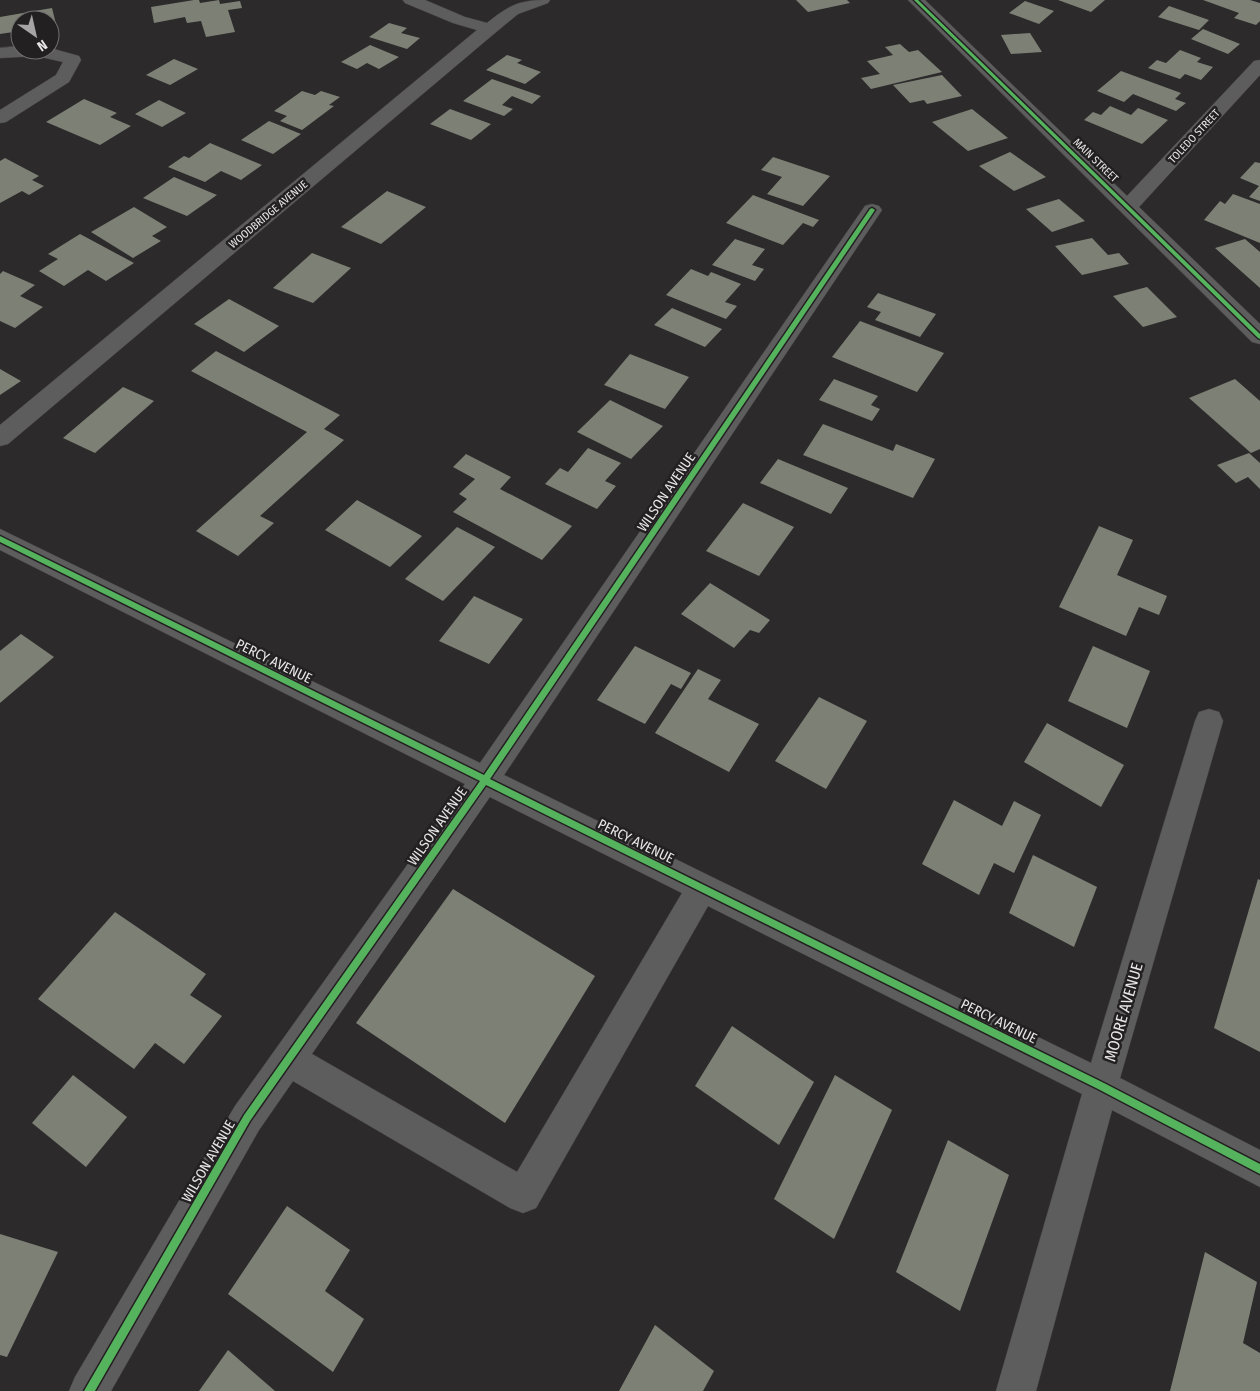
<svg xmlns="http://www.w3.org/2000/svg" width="1260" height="1391" font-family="'Fira Sans Condensed',sans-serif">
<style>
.building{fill:#7d8075}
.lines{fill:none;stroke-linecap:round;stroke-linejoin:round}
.minor-casing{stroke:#474546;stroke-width:1}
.minor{fill:#5e5d5d;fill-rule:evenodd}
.cycleway-casing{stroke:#232022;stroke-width:3}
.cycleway{fill:#56b35d;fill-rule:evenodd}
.labels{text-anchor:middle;stroke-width:5;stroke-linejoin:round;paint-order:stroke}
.far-street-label{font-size:11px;fill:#e9e6e7;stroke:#232022}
.street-label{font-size:14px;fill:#e9e6e7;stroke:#232022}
.near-street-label{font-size:16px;fill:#e9e6e7;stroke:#232022}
</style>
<rect width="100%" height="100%" fill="#2c2a2b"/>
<g class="building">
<polygon points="194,0 199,0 200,3 219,0 220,4 240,1 242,8 228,10 235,32 206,37 201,21 187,23 185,17 154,23 151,7"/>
<polygon points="796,0 847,0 850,3 808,12"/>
<polygon points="1058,0 1105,0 1091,12"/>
<polygon points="1203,0 1250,0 1260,3 1260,21 1256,25 1234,18 1239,13"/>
<polygon points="1025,1 1054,11 1039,24 1009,13"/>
<polygon points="1169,6 1209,20 1199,30 1158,17"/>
<polygon points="52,8 56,24 50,26 50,20 20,20 20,31 0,34 0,17"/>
<polygon points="389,23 407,28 401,33 420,38 407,49 369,37"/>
<polygon points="1203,29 1240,44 1228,54 1191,39"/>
<polygon points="1030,33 1042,52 1011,54 1001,35"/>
<polygon points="900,44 909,52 918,50 942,72 871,89 861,78 880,74 867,61 893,55 885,47"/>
<polygon points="370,45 399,57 379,69 367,63 357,69 341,62"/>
<polygon points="1180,50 1201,58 1197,62 1213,67 1201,80 1185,74 1180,79 1148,68 1157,60 1166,63"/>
<polygon points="507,55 522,60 517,63 541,72 525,84 486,70"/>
<polygon points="174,59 198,69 170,85 146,75"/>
<polygon points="1121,71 1181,93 1175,99 1186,103 1176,111 1133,94 1124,102 1097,91"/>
<polygon points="942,75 962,96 927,104 924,100 910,103 893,85"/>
<polygon points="492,79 541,96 532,104 512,96 502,105 513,109 504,116 463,101"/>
<polygon points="302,91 315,95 321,91 340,97 329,105 334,106 302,130 280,121 287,116 274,111"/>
<polygon points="84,99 117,113 110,117 131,126 100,145 46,122"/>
<polygon points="159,100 186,113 162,127 135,114"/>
<polygon points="1110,106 1131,115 1138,108 1168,120 1142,144 1084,120 1093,112 1101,115"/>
<polygon points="450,109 491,124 471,140 430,124"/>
<polygon points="972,109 1008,138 968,151 932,122"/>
<polygon points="269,121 301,134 273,154 241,140"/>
<polygon points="210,143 262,165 241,180 221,171 205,182 168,167 184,156 189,158"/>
<polygon points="1010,152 1046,177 1014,191 979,166"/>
<polygon points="773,157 830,176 803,206 767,194 782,177 761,170"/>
<polygon points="5,158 39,176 32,180 44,186 29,195 22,191 0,203 0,161"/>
<polygon points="1255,162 1260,163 1260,201 1249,197 1259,186 1240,178"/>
<polygon points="174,177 217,195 187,216 143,198"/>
<polygon points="387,191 426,207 381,244 341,227"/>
<polygon points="1233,194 1260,204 1260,243 1204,220 1220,201 1225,204"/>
<polygon points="753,195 819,220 813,227 803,223 783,245 726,223"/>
<polygon points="1059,199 1085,221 1052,232 1026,209"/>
<polygon points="134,207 167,227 152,236 161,241 133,258 91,232"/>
<polygon points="80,234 134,263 106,281 88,270 64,286 39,271 58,259 48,254"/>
<polygon points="1092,238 1108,255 1119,253 1129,264 1082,275 1055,246"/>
<polygon points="735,239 765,249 752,265 764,269 755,281 712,265"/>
<polygon points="1245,239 1260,252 1260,288 1215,248"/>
<polygon points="312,253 351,268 313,303 273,288"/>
<polygon points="691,269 708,276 711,272 741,284 725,302 737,306 726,319 666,295"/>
<polygon points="3,271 35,285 20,296 43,307 15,328 0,321 0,274"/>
<polygon points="1147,287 1177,317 1143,327 1113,296"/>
<polygon points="878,293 936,314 920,337 875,320 881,312 867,307"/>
<polygon points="229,299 279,326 244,352 194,324"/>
<polygon points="672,308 722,329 705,347 654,325"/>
<polygon points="860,321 944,353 917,392 832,357"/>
<polygon points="216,351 340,415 324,429 344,440 260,516 274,523 238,556 196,531 307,432 191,371"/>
<polygon points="630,354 689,377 665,409 604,385"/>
<polygon points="0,369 21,381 0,395"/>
<polygon points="834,379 878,396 871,405 880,409 872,421 819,400"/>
<polygon points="1235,379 1260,401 1260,449 1251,453 1189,398"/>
<polygon points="123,387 154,401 95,453 63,438"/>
<polygon points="610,400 663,426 631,459 577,432"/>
<polygon points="823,424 893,451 896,444 935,459 913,498 803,455"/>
<polygon points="588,448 621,463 605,481 616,486 597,509 545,484 560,468 568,472"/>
<polygon points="1249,453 1260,463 1260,489 1248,477 1236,483 1217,465"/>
<polygon points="466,454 511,477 500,489 572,526 542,560 453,512 467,499 459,494 475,479 453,467"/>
<polygon points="778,459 848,488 831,514 760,483"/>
<polygon points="357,500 422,536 390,567 325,530"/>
<polygon points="743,503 794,527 759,576 706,551"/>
<polygon points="1099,526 1133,540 1117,575 1167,596 1159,615 1139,607 1126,636 1059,607"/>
<polygon points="457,527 495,547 443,601 405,579"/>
<polygon points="710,583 770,620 759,633 750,630 734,648 681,614"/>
<polygon points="474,596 523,619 489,664 439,641"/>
<polygon points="21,634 54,657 0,703 0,651"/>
<polygon points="635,646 691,673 681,689 671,684 645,724 597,700"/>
<polygon points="1093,646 1150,671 1127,728 1068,701"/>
<polygon points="698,669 721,680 708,699 759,724 729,772 655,733"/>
<polygon points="819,697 867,721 826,789 775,761"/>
<polygon points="1047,723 1124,765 1101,807 1024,762"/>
<polygon points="954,800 1002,826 1014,801 1041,815 1014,873 994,863 979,895 922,864"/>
<polygon points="1033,855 1097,887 1074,947 1009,913"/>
<polygon points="1258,879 1260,880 1260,1052 1214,1028"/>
<polygon points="453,889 595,976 505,1123 356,1023"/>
<polygon points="115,912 206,974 190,995 222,1016 184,1064 155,1043 134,1069 38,999"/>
<polygon points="732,1026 814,1082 779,1145 695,1086"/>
<polygon points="73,1075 127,1117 86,1167 32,1123"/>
<polygon points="835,1075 892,1110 834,1239 774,1199"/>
<polygon points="948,1140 1009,1175 960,1311 896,1272"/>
<polygon points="287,1206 350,1250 325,1291 364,1319 333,1372 228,1294"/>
<polygon points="0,1234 58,1252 7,1357 0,1355"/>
<polygon points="1205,1252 1257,1282 1243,1343 1260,1353 1260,1391 1170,1391"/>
<polygon points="655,1325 714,1371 703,1391 619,1391"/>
<polygon points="228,1350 275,1391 199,1391"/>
</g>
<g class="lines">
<defs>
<g id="minor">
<path d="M403,0h22l40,17 22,6c24,-19 32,-23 63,-23l-2,3 -30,11 -29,24 -481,406 -8,2v-21l477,-395 -24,-7 -48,-20z"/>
<polygon points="908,0 925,0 1127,196 1254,61 1260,60 1260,75 1139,207 1260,324 1260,344 1252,342"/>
<polygon points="20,46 20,50 50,50 50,48 79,56 81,60 69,82 6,122 0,123 0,110 56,75 63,62 37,56 0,58 0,48"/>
<path d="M872,204l7,2 3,4 -378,565 587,288 104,-342 4,-9 10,-3 10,3 4,9 -103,357 140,72v37l-148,-77 -76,281h-40l86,-297 -374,-188 -172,302 -13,5 -13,-5 -217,-127 -34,49 -148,261h-42l6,-14 160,-271 230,-322 -465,-234v-21l480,234 385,-557zM490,797l192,96 -165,279 -205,-118z"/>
</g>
</defs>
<use href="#minor" class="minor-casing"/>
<use href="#minor" class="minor"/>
<defs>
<g id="cycleway">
<polygon points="914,0 918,0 1260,334 1260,339 1258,338"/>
<polygon points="872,208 875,210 490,779 1104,1083 1260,1164 1260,1174 1098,1089 486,785 250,1121 95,1391 84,1391 244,1115 480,781 0,542 0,536 484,775 870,209"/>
</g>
</defs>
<use href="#cycleway" class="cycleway-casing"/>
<use href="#cycleway" class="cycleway"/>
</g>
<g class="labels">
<g class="far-street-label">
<text transform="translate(1194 136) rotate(-47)" y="4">TOLEDO STREET</text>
<text transform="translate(1096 160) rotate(44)" y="4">MAIN STREET</text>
<text transform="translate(268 214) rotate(-40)" y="4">WOODBRIDGE AVENUE</text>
</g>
<g class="street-label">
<text transform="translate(666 492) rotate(-56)" y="5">WILSON AVENUE</text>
<text transform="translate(274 661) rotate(26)" y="5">PERCY AVENUE</text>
<text transform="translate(437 826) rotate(-55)" y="5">WILSON AVENUE</text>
<text transform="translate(636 841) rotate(26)" y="5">PERCY AVENUE</text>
<text transform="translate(999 1021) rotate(26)" y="5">PERCY AVENUE</text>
<text transform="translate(208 1161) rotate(-60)" y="5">WILSON AVENUE</text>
</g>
<g class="near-street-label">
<text transform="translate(1123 1012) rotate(-74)" y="6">MOORE AVENUE</text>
</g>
</g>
<g transform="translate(35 35) rotate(146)"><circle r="24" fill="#232022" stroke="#726f71"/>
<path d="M0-4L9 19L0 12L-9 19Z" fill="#a7a4a5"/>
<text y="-8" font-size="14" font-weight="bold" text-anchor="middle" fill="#e9e6e7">N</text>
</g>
</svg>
